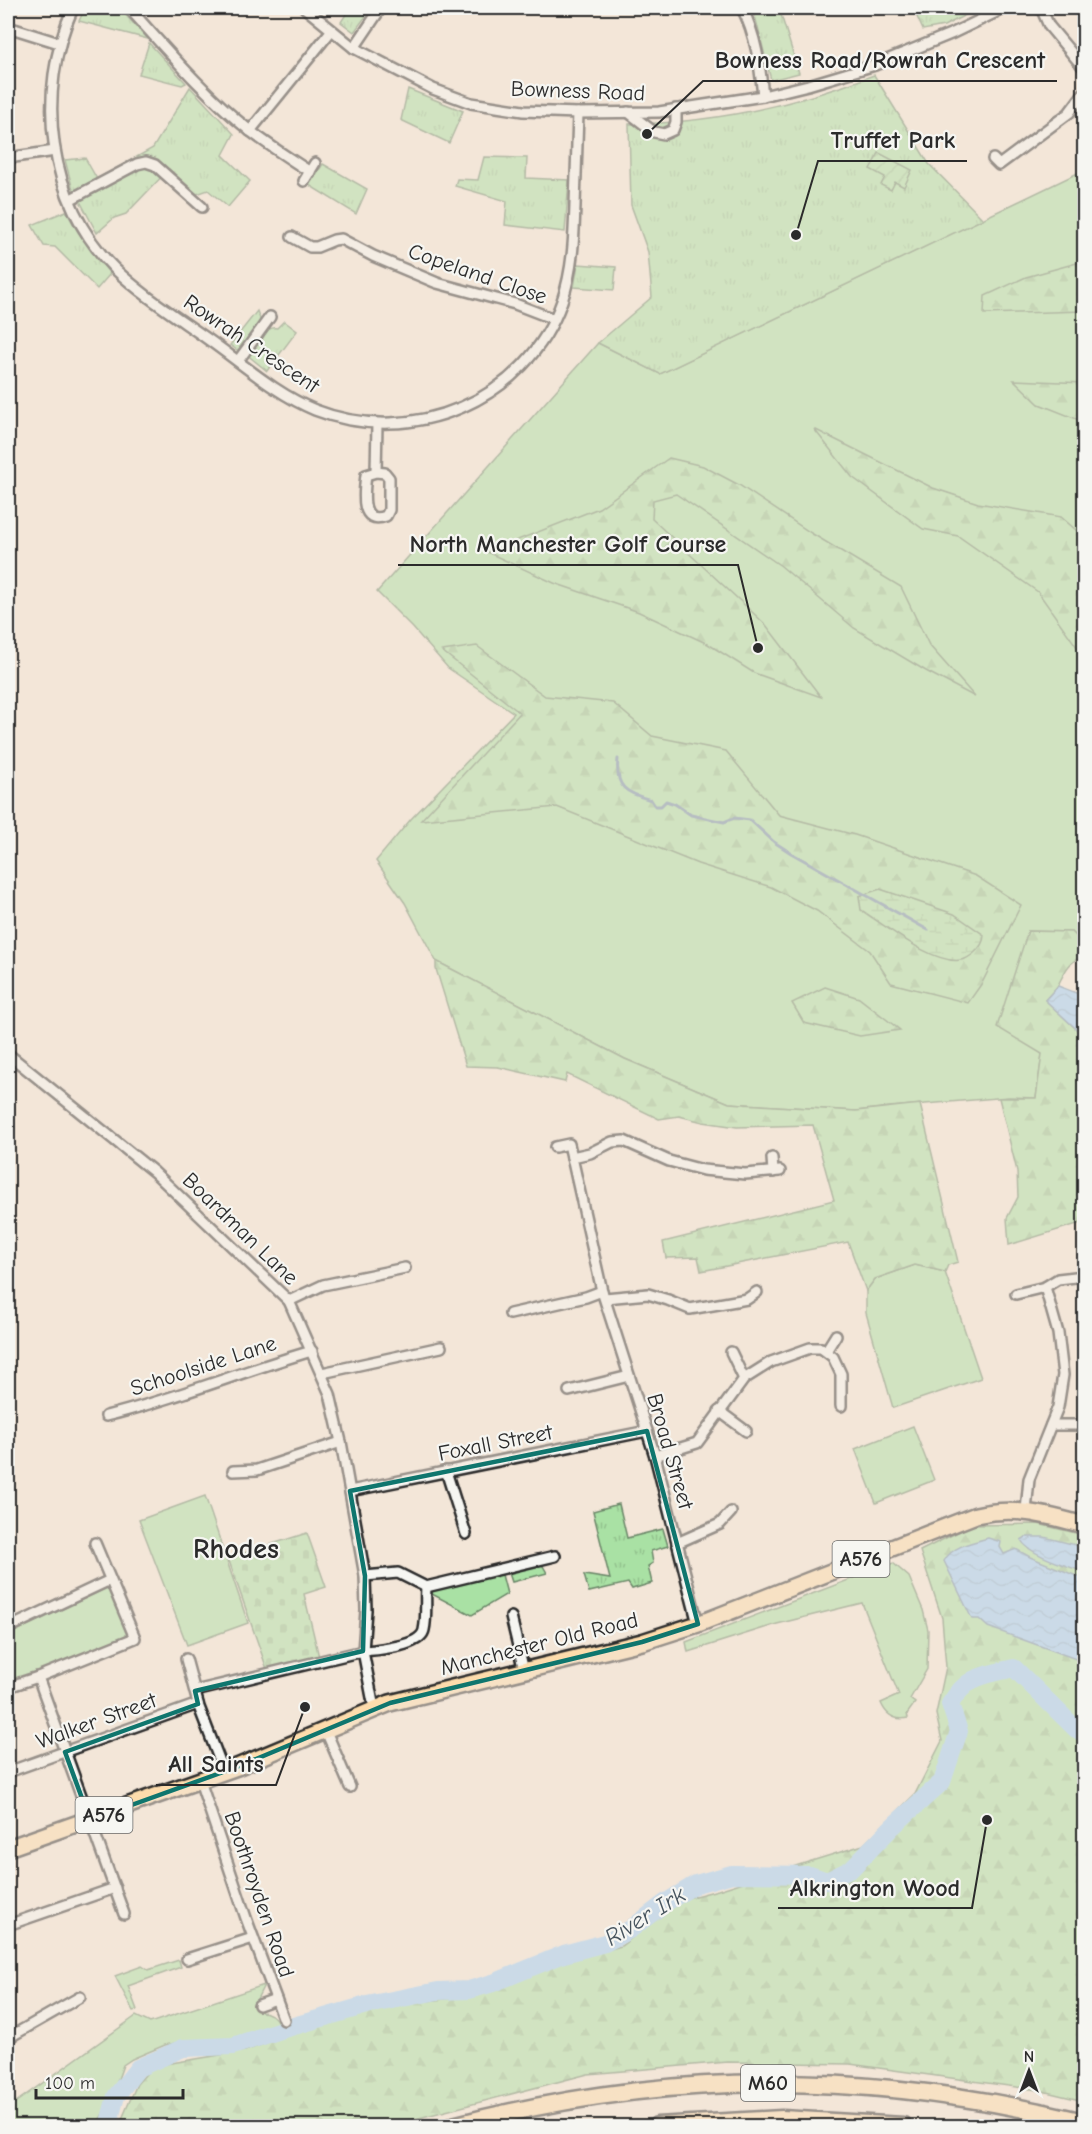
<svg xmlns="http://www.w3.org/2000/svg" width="1092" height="2134" font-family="'Comic Neue',sans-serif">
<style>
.grass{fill:#a9e1a4;stroke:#6a8668;stroke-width:1.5}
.forest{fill:url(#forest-firs);stroke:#6a8668;stroke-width:1.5}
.wetland{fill:url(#wetland-marsh);stroke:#6a8668;stroke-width:1.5}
.cemetery{fill:url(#cemetery-stones);stroke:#6a8668;stroke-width:1.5}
.park{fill:url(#park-tufts);stroke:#6a8668;stroke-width:1.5}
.garden{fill:url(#garden-furrows);stroke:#6a8668;stroke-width:1.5}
.water{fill:url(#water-waves);stroke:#6e8ca6;stroke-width:1.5}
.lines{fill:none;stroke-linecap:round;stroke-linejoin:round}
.stream{stroke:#6e8ca6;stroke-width:3}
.river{stroke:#9bcdf8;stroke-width:18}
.minor-casing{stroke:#2b2b2b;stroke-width:14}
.primary-casing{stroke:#2b2b2b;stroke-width:20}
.motorway-casing{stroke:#2b2b2b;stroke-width:21}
.minor{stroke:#f6f6f2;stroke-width:9}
.primary{stroke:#fddcac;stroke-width:15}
.motorway{stroke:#fddcac;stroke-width:16}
.marked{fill:none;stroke:#0f766e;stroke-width:4.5;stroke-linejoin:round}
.labels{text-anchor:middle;stroke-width:4.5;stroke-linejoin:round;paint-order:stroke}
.shield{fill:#f6f6f2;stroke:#686867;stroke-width:1.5}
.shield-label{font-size:21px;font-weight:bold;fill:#2b2b2b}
.street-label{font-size:22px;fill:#2b2b2b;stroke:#f6f6f2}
.water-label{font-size:24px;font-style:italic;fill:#47545e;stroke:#f6f6f2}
.district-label{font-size:28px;font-weight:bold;fill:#2b2b2b;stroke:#f6f6f2}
.leader{fill:none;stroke:#2b2b2b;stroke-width:2}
.callout-dot{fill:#2b2b2b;stroke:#f6f6f2;stroke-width:2}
.callout-label{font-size:24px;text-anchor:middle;font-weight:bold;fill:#2b2b2b;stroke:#f6f6f2;stroke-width:4.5;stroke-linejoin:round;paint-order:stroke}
</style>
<defs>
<pattern id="forest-firs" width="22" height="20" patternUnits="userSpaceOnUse" patternTransform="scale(1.5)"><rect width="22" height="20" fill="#a9e1a4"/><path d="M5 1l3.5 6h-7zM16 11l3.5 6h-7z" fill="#92c18d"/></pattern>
<pattern id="wetland-marsh" width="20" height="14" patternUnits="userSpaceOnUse" patternTransform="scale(1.5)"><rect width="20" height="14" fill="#a9e1a4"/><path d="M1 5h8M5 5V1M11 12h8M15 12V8" fill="none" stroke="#92c18d"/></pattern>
<pattern id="cemetery-stones" width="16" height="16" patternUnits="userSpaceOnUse" patternTransform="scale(1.5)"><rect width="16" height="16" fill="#a9e1a4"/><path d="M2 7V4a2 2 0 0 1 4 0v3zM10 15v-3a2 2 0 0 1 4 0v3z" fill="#92c18d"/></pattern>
<pattern id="park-tufts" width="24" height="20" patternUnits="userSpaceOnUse" patternTransform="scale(1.5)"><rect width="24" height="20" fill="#a9e1a4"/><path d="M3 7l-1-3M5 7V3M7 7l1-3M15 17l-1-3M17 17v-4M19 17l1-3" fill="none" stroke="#92c18d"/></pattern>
<pattern id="garden-furrows" width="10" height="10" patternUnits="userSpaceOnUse" patternTransform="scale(1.5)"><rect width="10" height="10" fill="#a9e1a4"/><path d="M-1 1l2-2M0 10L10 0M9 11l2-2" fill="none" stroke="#92c18d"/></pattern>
<pattern id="water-waves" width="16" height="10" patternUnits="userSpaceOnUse" patternTransform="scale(1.5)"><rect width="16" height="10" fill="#9bcdf8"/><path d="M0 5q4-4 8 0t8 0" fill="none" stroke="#86b0d5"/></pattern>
</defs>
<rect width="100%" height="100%" fill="#f3e6d8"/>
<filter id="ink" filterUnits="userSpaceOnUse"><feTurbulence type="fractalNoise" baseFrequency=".0167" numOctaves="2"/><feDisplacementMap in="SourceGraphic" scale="12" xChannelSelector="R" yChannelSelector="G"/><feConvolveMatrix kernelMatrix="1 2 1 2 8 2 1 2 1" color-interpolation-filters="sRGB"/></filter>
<g filter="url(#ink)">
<g class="grass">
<polygon points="1084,170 1084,944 1072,932 1028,931 1042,1054 1036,1098 1009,1097 889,1107 856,1111 729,1103 625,1059 436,961 405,903 376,861 411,819 514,713 448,668 413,628 377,592 598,343 660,374"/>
<polygon points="915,1265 945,1272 981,1378 893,1408 866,1313 866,1291 875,1279"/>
<polygon points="913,1426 934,1480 876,1503 855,1449"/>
<polygon points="205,1496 248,1623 187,1645 139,1520"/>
<polygon points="537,1563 543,1566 547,1573 512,1582 508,1570"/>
<path d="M893,1563l16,14 14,33 5,20 -1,39 -17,30 5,4 -8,11 1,4c-14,3 -22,-3 -27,-15l18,-8 -37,-92 -85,21 -89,28 -2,-10z"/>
<polygon points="501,1571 507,1594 472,1615 430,1593 433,1589"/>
<polygon points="109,1587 130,1638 8,1684 8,1635"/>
<polygon points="179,1960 181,1967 128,1986 137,2010 133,2011 115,1976 142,1966 148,1970"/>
<path d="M264,1985l-7,14 4,13c9,0 14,4 18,12l-35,13 -39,5h-24l-16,3 -33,14 -9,6 -12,34 -15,27h-88v-33l8,9 120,-86 14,7z"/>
</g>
<g class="forest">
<polygon points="1084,261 1084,311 984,314 985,296 1026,277"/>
<polygon points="1014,380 1084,383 1084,422 1039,404"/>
<polygon points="814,429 933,488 978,503 1061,517 1084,537 1084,657 1038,592 958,536 923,529 852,477"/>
<polygon points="669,458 703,466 739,485 811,533 901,587 929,645 975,697 926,671 854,628 781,566 676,494 653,500 652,519 766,625 821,697 754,673 708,644 639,612 554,583 487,552 599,508"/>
<polygon points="477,646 545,696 613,703 652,736 726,751 779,815 855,835 976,876 1021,905 982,983 968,1003 891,983 870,951 817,911 771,887 698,864 557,807 421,820 520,713 442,651"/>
<path d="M1028,931l44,1 12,12v11c-17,9 -17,13 -26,30 -3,5 -9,10 -13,15l39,36v186l-75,23 -2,-27 11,-21 -1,-26 -18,-73h37l6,-44 -45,-27z"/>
<polygon points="436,961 625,1059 729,1103 856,1111 920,1104 958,1262 948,1265 945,1272 915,1265 875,1279 866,1291 848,1242 701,1271 698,1257 666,1258 663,1242 834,1200 813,1125 737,1127 703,1122 679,1116 659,1119 567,1074 565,1082 498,1067 466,1066 436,969"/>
<polygon points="825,987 859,998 900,1030 860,1036 804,1023 792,1003"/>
<polygon points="1038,1524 1084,1535 1084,2101 1038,2090 850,2064 728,2062 588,2074 388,2126 119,2126 137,2084 153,2066 245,2051 291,2034 384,2006 479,1995 561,1963 621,1946 684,1899 718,1890 863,1845 915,1794 942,1741 936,1714 946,1667 942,1618 920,1551 972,1525"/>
</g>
<path class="wetland" d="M880,889l74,25 30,21c0,7 -5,14 -11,19 -3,2 -5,4 -8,5 -27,10 -82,-35 -104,-49l-2,-14z"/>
<polygon class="cemetery" points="307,1533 326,1587 304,1594 319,1657 267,1669 228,1558"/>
<g class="park">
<polygon points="85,8 119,8 148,39 79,21"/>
<polygon points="350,8 372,8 354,32 341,22"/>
<polygon points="771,8 779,8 799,73 771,80 754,12"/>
<polygon points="913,8 979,8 944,26 923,30"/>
<polygon points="149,43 186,83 182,85 139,74"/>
<path d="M874,75l55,89 54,55 -323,155 -62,-31 54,-46 -4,-45 -17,-47 -2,-81c84,-1 167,-19 245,-49z"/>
<polygon points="190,87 234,134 223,155 250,181 228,207 208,190 197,194 169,169 126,214 114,218 97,233 72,186 65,160 85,158 97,179 153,148"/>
<polygon points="408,89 463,111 449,143 401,120"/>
<polygon points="484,157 527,158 526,178 569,180 565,232 505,225 507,201 455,186 457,179 478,180"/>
<polygon points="323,164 367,189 356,214 309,185"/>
<polygon points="66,211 78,232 110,274 97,289 55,247 44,246 32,225"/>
<polygon points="578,264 616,267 614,290 574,287"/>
<path d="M257,311l3,8c-3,13 -9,25 -23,31l-7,-5z"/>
<path d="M284,321l13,10 -30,40 -21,-17c8,-10 18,-28 31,-26z"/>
<polygon points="619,1504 627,1538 663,1529 668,1546 651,1551 653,1563 648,1566 652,1583 632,1589 628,1583 589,1592 584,1575 610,1579 593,1511"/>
</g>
<polygon class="garden" points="879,153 912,170 904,187 895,182 891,190 881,185 885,177 870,169"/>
<g class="water">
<polygon points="1058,986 1084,996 1084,1036 1045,1000"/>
<path d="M1026,1537h18l40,10v25c-16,-6 -55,-17 -63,-32z"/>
<path d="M988,1538l13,4 -1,5 4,7 12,-5 14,8 54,22v83l-96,-35 -9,-8h-7l-28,-58c8,-15 29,-19 44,-23z"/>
</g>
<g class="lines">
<path class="stream" d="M618,759c-3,29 8,34 33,41l4,6h6l5,-5 9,3 16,11 33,7 10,-4 16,2 24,22 17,11 137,77"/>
<path class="river" d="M108,2126l8,-30 22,-28 45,-20 50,-2 54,-18 80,-23 71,-14 31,-1 24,-7 71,-29 41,-11 26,-14 34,-26 31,-19 36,-10 78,1 17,6 24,-12 41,-42 50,-45 17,-51 -9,-27c18,-29 32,-28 64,-36l62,61 8,4"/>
<defs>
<g id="minor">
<path d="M73,8c-38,84 -26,194 42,261 28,27 62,48 94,71 34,24 67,54 106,70 97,38 212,-9 247,-109 11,-31 12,-64 13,-96 1,-31 2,-61 3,-92"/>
<path d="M129,8c38,42 75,86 120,122 19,15 40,28 61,42"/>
<polyline points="305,8 354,48 433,89 471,103 523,111 578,113 659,112 763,96 808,85 875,65 953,33 1005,8"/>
<path d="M742,8c14,27 18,58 21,88"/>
<polyline points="1041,8 1049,26 1084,68"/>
<polyline points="8,27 59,43"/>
<polyline points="354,48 381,8"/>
<polyline points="628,112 654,132 664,134 673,130 676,122 676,109"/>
<polyline points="250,131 331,31"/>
<polyline points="8,158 55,151"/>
<polyline points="993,159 999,165 1069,113 1084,93"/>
<polyline points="304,181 315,163"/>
<polyline points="71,199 137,164 146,162 155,165 202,207"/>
<polyline points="292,237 310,247 317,247 334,240 341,239 373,256 437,283 515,304 554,319"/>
<polyline points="238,361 270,317"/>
<path d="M376,472l9,1 4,5v32l-3,6c-27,10 -22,-24 -20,-41l10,-3 1,-48"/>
<polyline points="8,1054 154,1172 289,1301 330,1394 341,1442 365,1576 366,1610 363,1651 374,1708"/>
<polyline points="555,1147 569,1144 602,1291 655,1456 698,1624"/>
<polyline points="572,1157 590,1153 612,1142 624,1141 669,1161 703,1170 745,1174 780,1171"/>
<polyline points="772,1158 773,1172"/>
<polyline points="1016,1294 1045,1287 1058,1279 1084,1276"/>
<polyline points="605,1298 648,1294 668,1300 690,1309 747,1299 757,1292"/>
<polyline points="289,1301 323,1285 405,1268"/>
<polyline points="510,1314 586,1297 602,1291"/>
<polyline points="826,1351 836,1335"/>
<polyline points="731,1352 744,1379"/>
<polyline points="322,1373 441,1347"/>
<polyline points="569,1391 629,1376"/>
<polyline points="719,1411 746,1431"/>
<path d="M106,1416c70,-17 136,-45 206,-65"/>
<polyline points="1051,1425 1084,1425"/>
<polyline points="655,1456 697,1443 744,1379 771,1362 810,1348 821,1348 833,1357 841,1374 841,1406"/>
<polyline points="233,1471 257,1470 341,1442"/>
<polyline points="446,1471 466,1534"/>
<polyline points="350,1491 647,1431"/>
<polyline points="1026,1511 1029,1479 1058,1407 1063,1375 1058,1333 1045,1287"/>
<polyline points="677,1543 720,1524 731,1512"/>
<polyline points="365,1576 398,1573 426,1587 555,1556"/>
<polyline points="511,1617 524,1671"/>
<polyline points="8,1628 110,1580"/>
<polyline points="186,1659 199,1707 224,1772"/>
<polyline points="38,1677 124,1914"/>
<polyline points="8,1687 38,1677 135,1638 95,1543"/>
<path d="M195,1691l168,-40c15,-1 58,-5 61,-21 3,-13 1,-30 2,-43"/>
<polyline points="326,1731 350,1787"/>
<polyline points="8,1772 198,1704"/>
<polyline points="200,1781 246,1918 284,2020"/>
<polyline points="8,1925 115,1888"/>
<polyline points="187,1959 253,1938"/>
<polyline points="259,2005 276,1999"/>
<polyline points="8,2038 80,1997"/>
</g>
<path id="primary" d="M8,1848l229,-81 153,-64 252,-61 56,-18 278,-109c40,-9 70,0 108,10"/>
<g id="motorway">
<path d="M453,2126c215,-57 415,-56 631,-4"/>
<polyline points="657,2126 782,2119 903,2126"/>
</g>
</defs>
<use href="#minor" class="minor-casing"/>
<use href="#primary" class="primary-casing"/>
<use href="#motorway" class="motorway-casing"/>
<use href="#minor" class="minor"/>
<use href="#primary" class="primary"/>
<use href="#motorway" class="motorway"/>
</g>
</g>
<path d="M0 0H1092V2134H0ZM647,1431l51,193 -56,18 -252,61 -153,64 -147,53 -25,-68 133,-48 -3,-13 168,-40 2,-75 -15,-85z" fill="#f3e6d8" fill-opacity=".55" fill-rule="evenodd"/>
<path class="marked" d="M647,1431l51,193 -56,18 -252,61 -153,64 -147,53 -25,-68 133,-48 -3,-13 168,-40 2,-75 -15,-85z"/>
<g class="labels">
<g class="shield">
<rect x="832.5" y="1541" width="57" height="36" rx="4.5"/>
<rect x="75.5" y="1797" width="57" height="36" rx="4.5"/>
<rect x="741" y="2065" width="54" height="36" rx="4.5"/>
</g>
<g class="shield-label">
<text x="861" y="1566">A576</text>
<text x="104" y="1822">A576</text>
<text x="768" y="2090">M60</text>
</g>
<g class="street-label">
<text transform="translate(578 90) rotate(2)" y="8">Bowness Road</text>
<text transform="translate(478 273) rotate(19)" y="8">Copeland Close</text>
<text transform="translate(252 343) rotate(34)" y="8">Rowrah Crescent</text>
<text transform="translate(241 1228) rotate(44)" y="8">Boardman Lane</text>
<text transform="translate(203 1365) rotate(-18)" y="8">Schoolside Lane</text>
<text transform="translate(495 1442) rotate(-11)" y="8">Foxall Street</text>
<text transform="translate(671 1451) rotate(74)" y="8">Broad Street</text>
<text transform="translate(539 1643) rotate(-14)" y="8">Manchester Old Road</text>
<text transform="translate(96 1720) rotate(-20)" y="8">Walker Street</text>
<text transform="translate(260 1894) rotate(71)" y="8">Boothroyden Road</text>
</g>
<g class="water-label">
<text transform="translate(645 1916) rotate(-32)" y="8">River Irk</text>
</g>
<g class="district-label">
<text x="236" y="1558">Rhodes</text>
</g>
</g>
<path class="leader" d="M647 134L703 81H1057M796 235L818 161H967M758 648L738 565H398M305 1707L276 1785H156M987 1820L972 1908H778"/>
<g class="callout-dot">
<circle cx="647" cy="134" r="6"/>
<circle cx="796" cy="235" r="6"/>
<circle cx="758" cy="648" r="6"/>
<circle cx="305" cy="1707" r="6"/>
<circle cx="987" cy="1820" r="6"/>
</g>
<g class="callout-label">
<text x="880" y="68">Bowness Road/Rowrah Crescent</text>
<text x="893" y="148">Truffet Park</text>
<text x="568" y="552">North Manchester Golf Course</text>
<text x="216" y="1772">All Saints</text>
<text x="875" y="1896">Alkrington Wood</text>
</g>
<rect width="1092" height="2134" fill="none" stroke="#f6f6f2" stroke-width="30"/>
<rect x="15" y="15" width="1062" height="2104" fill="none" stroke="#2b2b2b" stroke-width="2" filter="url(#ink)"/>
<g transform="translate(1029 2071)" stroke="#f6f6f2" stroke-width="4.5" paint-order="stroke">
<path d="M0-4.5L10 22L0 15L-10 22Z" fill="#2b2b2b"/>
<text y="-9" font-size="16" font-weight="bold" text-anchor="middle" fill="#2b2b2b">N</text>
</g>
<path d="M36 2089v9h147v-9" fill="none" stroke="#2b2b2b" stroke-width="3"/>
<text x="45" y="2089" font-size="18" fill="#2b2b2b" stroke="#f6f6f2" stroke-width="4.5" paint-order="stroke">100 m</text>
</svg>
